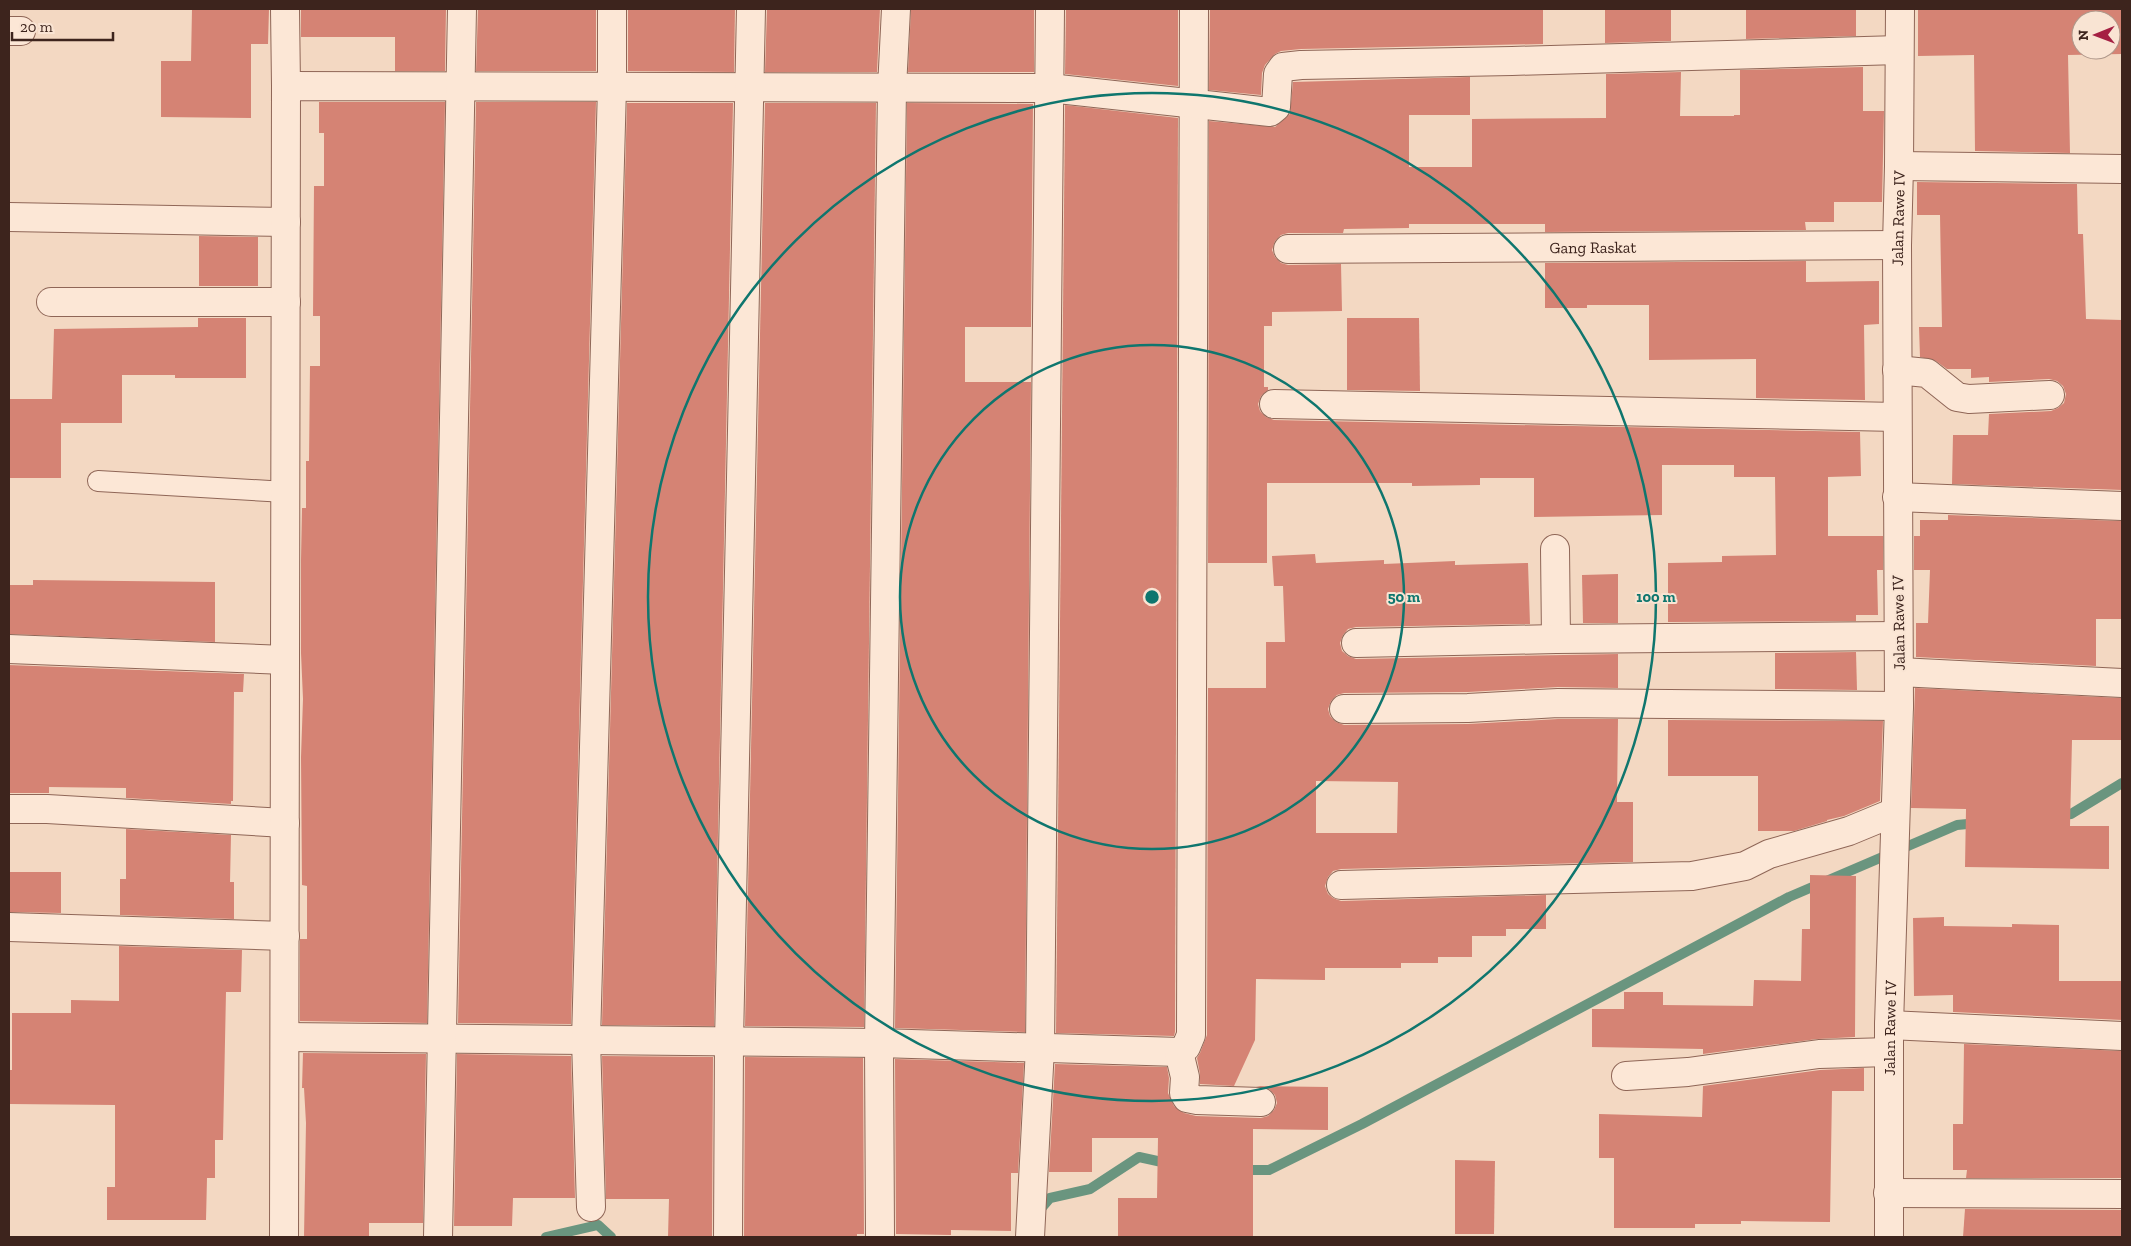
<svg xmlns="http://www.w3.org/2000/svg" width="2131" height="1246" font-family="'Zilla Slab',serif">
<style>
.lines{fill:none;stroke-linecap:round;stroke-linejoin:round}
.stream{stroke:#6a957f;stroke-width:10}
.building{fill:#d58374;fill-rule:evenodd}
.lane-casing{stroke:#8f6657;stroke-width:22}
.street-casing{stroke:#8f6657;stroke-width:30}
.lane{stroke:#fce7d6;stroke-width:20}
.street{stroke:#fce7d6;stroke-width:28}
.ring{fill:none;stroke:#0f766e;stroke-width:2.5}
.labels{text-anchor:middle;stroke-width:4;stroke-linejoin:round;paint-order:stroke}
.street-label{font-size:16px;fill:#3d241d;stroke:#f9e4d3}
.centre{fill:#0f766e;stroke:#f9e4d3;stroke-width:2.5}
.ring-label{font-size:15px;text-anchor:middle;font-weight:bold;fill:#0f766e;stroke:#f9e4d3;stroke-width:4;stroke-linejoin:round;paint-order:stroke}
</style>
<rect width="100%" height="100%" fill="#f3d8c2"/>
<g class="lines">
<g class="stream">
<polyline points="2057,816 2071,814 2122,783"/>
<polyline points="1240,1170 1269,1170 1362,1124 1789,897 1957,825 1978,823"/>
<polyline points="1038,1212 1050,1198 1090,1189 1139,1157 1171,1164"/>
<polyline points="546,1237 598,1225 611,1237"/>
</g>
</g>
<g class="building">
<polygon points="192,9 269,9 268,44 251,44 251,118 161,117 161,61 191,61"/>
<polygon points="301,9 446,9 445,71 395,71 395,37 301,37"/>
<polygon points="478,9 596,9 596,71 476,71"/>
<polygon points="628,9 735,9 734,72 628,71"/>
<polygon points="767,9 880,9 877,72 765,72"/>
<polygon points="911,9 1034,9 1034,72 908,72"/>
<polygon points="1066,9 1178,9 1178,86 1065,74"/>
<polygon points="1210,9 1543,9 1543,44 1301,49 1281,51 1275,54 1265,65 1262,73 1261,95 1209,90"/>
<polygon points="1605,9 1671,9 1671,41 1605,43"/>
<polygon points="1746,9 1856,9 1856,36 1746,39"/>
<path d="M1918,9h204v45l-54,1 2,98 -95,-2 -1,-96 -56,1zM2081,20h30v30h-30z"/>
<polygon points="1863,67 1863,111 1884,111 1882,202 1834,202 1834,222 1805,222 1806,230 1545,232 1545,224 1409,224 1409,228 1344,229 1343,233 1288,233 1281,235 1275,241 1272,250 1275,257 1281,263 1288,265 1341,264 1342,311 1272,312 1272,326 1264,326 1264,387 1268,387 1268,390 1261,396 1258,404 1260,411 1266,417 1274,420 1860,432 1861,476 1828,477 1828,536 1883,536 1883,570 1877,570 1878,615 1856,615 1856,621 1668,622 1668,563 1722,562 1722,556 1776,555 1775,477 1734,477 1734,465 1662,465 1662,515 1534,517 1534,478 1480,478 1480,485 1412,486 1412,483 1267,483 1267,563 1208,563 1209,121 1275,127 1290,114 1293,82 1470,77 1470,115 1409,115 1409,167 1472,167 1472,119 1606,118 1606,74 1681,72 1680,116 1734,116 1734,115 1740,115 1740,70"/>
<polygon points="319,102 445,102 427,1023 300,1021 300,939 307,939 307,886 302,885 301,757 303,699 301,653 301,560 302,508 306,508 306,461 309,461 310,366 320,366 320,316 313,316 314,186 324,186 324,133 319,133"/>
<polygon points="476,102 596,102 571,1024 458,1023"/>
<polygon points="627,103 733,103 714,1026 602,1025"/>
<polygon points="765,103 876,103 864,1027 745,1026"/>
<polygon points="907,103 1033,104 1031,327 965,327 965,382 1031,382 1025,1032 895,1028"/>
<polygon points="1065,105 1178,118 1175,1032 1174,1036 1056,1033"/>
<polygon points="1917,182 2077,184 2078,234 2083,234 2086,319 2122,320 2122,490 1952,484 1953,435 1988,435 1989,414 2051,411 2058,408 2064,403 2066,394 2063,386 2057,381 2049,379 1989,382 1989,377 1971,378 1971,369 1947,369 1936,361 1920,357 1919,327 1942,327 1940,215 1917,215"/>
<polygon points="199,236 258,237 258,286 199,286"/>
<polygon points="1806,261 1806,282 1879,281 1879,324 1864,325 1865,400 1756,398 1756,359 1649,360 1649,305 1587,305 1587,308 1545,308 1545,263"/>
<polygon points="198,318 246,318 246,378 175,378 175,375 122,375 122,423 61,423 61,478 9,478 9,399 52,399 54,329 198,327"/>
<polygon points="1347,318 1419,318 1420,391 1347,390"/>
<polygon points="1948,515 2122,521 2122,619 2096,619 2096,666 1916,657 1916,623 1928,623 1930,570 1914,570 1914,536 1920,536 1920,520 1948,520"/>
<path d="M1315,554l1,9 68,-3v4l71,-3v4l73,-2 2,61 -174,3 -8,2 -5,6 -3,8 2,8 6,5 8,3 262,-5v34l-60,-1 -90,5 -124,1 -7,2 -6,6 -3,8 2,7 6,6 8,3 124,-1 90,-5h60l-1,83h16v60l-292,7 -8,2 -5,6 -3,9 3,8 5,4 8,3 205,-6v34h-40v7h-34v21h-34v6h-37v5h-76v12l-69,-1 -1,61 -21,46 -34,-2v-10l-3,-16 3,-5 7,-18 1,-347h58v-46h19l-2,-56h-9l-2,-30zM1316,781l82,1 -1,51h-81z"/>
<polygon points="1618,574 1618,623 1583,623 1582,575"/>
<polygon points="33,580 215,582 215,642 9,634 9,585 33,585"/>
<polygon points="1856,652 1857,690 1775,689 1775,653"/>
<polygon points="9,665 244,674 243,692 234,692 233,801 231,801 231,804 126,798 126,788 49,787 49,793 9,793"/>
<polygon points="1915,688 2122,698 2122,740 2072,740 2070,826 2109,826 2109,869 1965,867 1966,809 1911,808"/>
<polygon points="1668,720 1883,721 1880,801 1844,816 1827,820 1827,821 1794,831 1758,831 1758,776 1668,776"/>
<polygon points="126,829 231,835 230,882 234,882 234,919 120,915 120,879 126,879"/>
<polygon points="9,872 61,872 61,913 9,912"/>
<polygon points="1810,875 1856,876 1855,1037 1817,1039 1703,1054 1703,1049 1592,1047 1592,1009 1624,1009 1624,992 1663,992 1663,1005 1753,1006 1754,980 1801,981 1802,929 1810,929"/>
<polygon points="1944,917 1944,926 2012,927 2012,924 2059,925 2059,981 2122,981 2122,1020 1953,1012 1953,995 1914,996 1913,918"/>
<polygon points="119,946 242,950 241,992 226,992 223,1140 215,1140 215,1178 207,1178 206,1220 107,1220 107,1187 115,1187 115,1105 9,1104 9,1070 12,1070 12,1013 71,1013 71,1000 119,1001"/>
<polygon points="1964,1044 2122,1051 2122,1178 1966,1178 1967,1170 1953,1170 1953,1124 1963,1124"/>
<polygon points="303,1053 426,1054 423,1223 369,1223 369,1237 304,1237 306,1123 304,1088 302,1088"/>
<polygon points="457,1054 571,1056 575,1198 513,1198 512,1226 454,1226"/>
<polygon points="602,1056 713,1057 712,1237 668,1237 669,1199 606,1199"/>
<polygon points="745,1057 863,1058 864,1234 857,1234 857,1237 744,1237"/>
<polygon points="895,1059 1024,1063 1018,1173 1011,1173 1011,1231 951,1230 951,1235 896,1234"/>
<polygon points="1055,1064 1167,1067 1169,1078 1168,1093 1174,1106 1184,1113 1196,1116 1261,1118 1268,1116 1274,1110 1277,1103 1275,1095 1269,1089 1256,1086 1328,1087 1328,1130 1253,1129 1253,1237 1118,1237 1118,1198 1157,1198 1158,1138 1092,1138 1092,1172 1049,1172"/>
<polygon points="1864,1068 1864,1091 1832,1091 1830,1222 1741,1221 1741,1224 1695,1224 1695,1228 1614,1228 1614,1158 1599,1158 1599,1114 1702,1117 1703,1086 1820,1070"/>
<polygon points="1455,1160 1495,1161 1494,1234 1455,1234"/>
<polygon points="1965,1209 2122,1210 2122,1237 1963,1237"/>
</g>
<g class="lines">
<defs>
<polyline id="lane" points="98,481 286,492"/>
<g id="street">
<polyline points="285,9 286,86"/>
<polyline points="9,31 21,31"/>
<polyline points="1899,166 2122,169"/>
<polyline points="9,217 286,222"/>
<path id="s1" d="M1288,249l609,-4"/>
<polyline points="51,302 286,302"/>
<polyline points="1897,370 1927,373 1957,397 1969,399 2050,395"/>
<polyline points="1274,404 1897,417"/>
<polyline points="1897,497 2122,506"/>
<polyline points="1555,549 1556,639"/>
<polyline points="1356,643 1556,639 1898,636"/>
<polyline points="9,649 285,660"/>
<polyline points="1899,672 2122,683"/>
<polyline points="1344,709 1468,708 1558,703 1899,706"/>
<polyline points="9,809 47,809 285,823"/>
<polyline points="1341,885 1692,876 1745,866 1769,854 1849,831 1895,812"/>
<polyline points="9,927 285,936"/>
<polyline points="1889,1025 2122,1036"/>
<polyline points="285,1037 879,1043 1179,1052 1186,1047 1191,1035 1194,9"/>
<polyline points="1179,1052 1185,1077 1184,1093 1187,1098 1197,1100 1261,1102"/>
<polyline points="1626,1076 1688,1072 1819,1054 1889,1052"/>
<polyline points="1888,1193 2122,1194"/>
<polyline points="591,1207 586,1040 612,87 612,9"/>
<polyline points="284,1237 286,86 1049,88 1270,112 1276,107 1278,74 1283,67 1301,65 1512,61 1899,50"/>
<polyline points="438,1237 462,9"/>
<polyline points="728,1237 729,1041 751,9"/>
<polyline points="880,1237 879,1043 892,88 896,9"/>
<polyline points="1030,1237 1040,1048 1050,9"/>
<path id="s2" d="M1889,1237v-212l10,-319 -2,-461 2,-79 1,-157"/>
</g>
</defs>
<use href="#lane" class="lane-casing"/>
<use href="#street" class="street-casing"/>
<use href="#lane" class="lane"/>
<use href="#street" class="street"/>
</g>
<g class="ring">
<circle cx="1152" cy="597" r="252"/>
<circle cx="1152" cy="597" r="504"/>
</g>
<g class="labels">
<g class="street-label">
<text dy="6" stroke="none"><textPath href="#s2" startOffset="1019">Jalan Rawe IV</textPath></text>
<text dy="6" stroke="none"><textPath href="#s1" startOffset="305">Gang Raskat</textPath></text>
<text transform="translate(1898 623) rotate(-91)" y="6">Jalan Rawe IV</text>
<text dy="6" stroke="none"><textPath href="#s2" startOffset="209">Jalan Rawe IV</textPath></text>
</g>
</g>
<circle cx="1152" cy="597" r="8" class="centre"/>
<g class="ring-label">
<text x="1404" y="602">50 m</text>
<text x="1656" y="602">100 m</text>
</g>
<rect width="2131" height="1246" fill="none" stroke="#3d241d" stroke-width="20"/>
<g transform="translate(2096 35) rotate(269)"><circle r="24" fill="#f9e4d3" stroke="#ae978a"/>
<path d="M0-4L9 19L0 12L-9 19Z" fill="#a52043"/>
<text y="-8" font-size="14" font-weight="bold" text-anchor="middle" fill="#3d241d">N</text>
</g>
<path d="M12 32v8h101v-8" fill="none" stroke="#3d241d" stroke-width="2.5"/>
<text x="20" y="32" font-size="15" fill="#3d241d" stroke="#f9e4d3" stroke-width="4" paint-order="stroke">20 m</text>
</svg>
